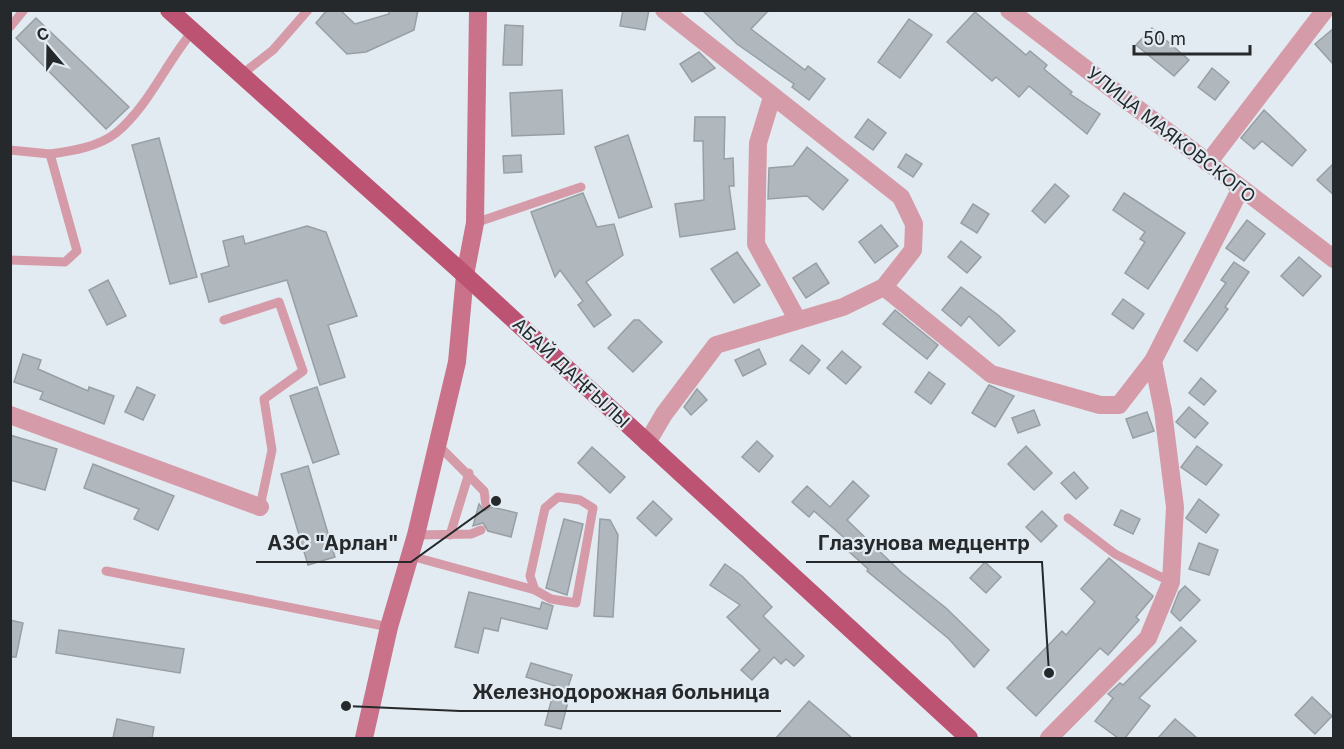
<svg xmlns="http://www.w3.org/2000/svg" width="1344" height="749" font-family="Inter,sans-serif">
<style>
.building{fill:#b0b8be;stroke:#979fa5;stroke-width:1.5}
.lines{fill:none;stroke-linecap:round;stroke-linejoin:round}
.service{stroke:#d69ba9;stroke-width:9}
.minor{stroke:#d69ba9;stroke-width:18}
.secondary{stroke:#c97289;stroke-width:18}
.primary{stroke:#bd5373;stroke-width:18}
.labels{text-anchor:middle;stroke-width:4.5;stroke-linejoin:round;paint-order:stroke}
.street-label{font-size:18px;fill:#26292b;stroke:#e2ebf1}
.leader{fill:none;stroke:#26292b;stroke-width:2}
.callout-dot{fill:#26292b;stroke:#e2ebf1;stroke-width:2}
.callout-label{font-size:20px;text-anchor:middle;font-weight:bold;fill:#26292b;stroke:#e2ebf1;stroke-width:4.5;stroke-linejoin:round;paint-order:stroke}
</style>
<rect width="100%" height="100%" fill="#e2ebf1"/>
<g class="building">
<polygon points="327,10 340,10 355,24 389,14 389,10 418,10 414,30 366,52 347,54 316,23"/>
<polygon points="623,10 649,10 645,30 620,26"/>
<polygon points="702,10 769,10 751,29 805,70 808,66 825,79 809,100 792,87 794,84 737,44"/>
<polygon points="975,12 1026,55 1030,51 1047,65 1044,69 1072,92 1070,94 1100,114 1087,134 1029,86 1019,97 996,77 992,81 947,42"/>
<polygon points="36,18 129,107 106,129 16,38"/>
<polygon points="909,19 932,35 900,78 878,62"/>
<polygon points="505,25 523,26 522,65 503,65"/>
<polygon points="1152,28 1189,60 1174,76 1136,45"/>
<polygon points="1334,28 1334,65 1315,44"/>
<polygon points="699,52 715,68 692,82 680,64"/>
<polygon points="1212,68 1229,82 1215,100 1198,87"/>
<polygon points="562,90 564,134 512,136 510,93"/>
<polygon points="1264,110 1306,150 1292,166 1262,141 1254,149 1241,138"/>
<polygon points="695,117 725,117 724,159 733,158 734,186 729,186 735,229 680,237 675,204 704,200 703,141 694,141"/>
<polygon points="868,119 886,133 873,150 855,137"/>
<polygon points="628,135 652,207 619,218 595,147"/>
<polygon points="159,138 197,277 170,284 132,145"/>
<polygon points="807,147 848,180 823,210 807,196 768,199 769,168 793,166"/>
<polygon points="906,154 922,164 913,177 898,167"/>
<polygon points="521,155 522,172 504,173 503,156"/>
<polygon points="1334,163 1334,195 1317,180"/>
<polygon points="1055,184 1069,196 1045,223 1032,211"/>
<polygon points="583,193 597,227 614,224 623,255 586,282 611,315 594,327 578,305 583,301 560,270 555,277 531,212"/>
<polygon points="1124,193 1185,233 1148,289 1125,273 1145,242 1140,239 1145,232 1113,210"/>
<polygon points="973,204 989,214 977,233 961,223"/>
<polygon points="1247,220 1265,234 1244,261 1226,248"/>
<polygon points="881,225 898,246 875,263 859,242"/>
<polygon points="307,226 326,232 357,316 328,325 345,377 320,385 287,280 209,302 201,274 229,266 223,241 243,236 245,244"/>
<polygon points="961,241 981,257 967,273 948,257"/>
<polygon points="737,252 760,285 734,303 711,269"/>
<polygon points="1299,257 1321,276 1303,296 1281,276"/>
<polygon points="1234,262 1249,272 1225,307 1228,309 1197,351 1184,341 1226,283 1221,280"/>
<polygon points="816,263 829,283 806,298 793,278"/>
<polygon points="108,280 126,316 107,325 89,290"/>
<polygon points="961,287 998,315 1015,331 999,346 969,316 961,326 942,310"/>
<polygon points="1123,299 1144,314 1133,329 1112,314"/>
<polygon points="895,310 938,345 927,359 883,324"/>
<polygon points="634,320 639,320 662,342 633,372 608,348"/>
<polygon points="802,345 820,360 809,374 790,360"/>
<polygon points="759,349 766,364 743,376 735,360"/>
<polygon points="842,351 861,367 846,384 827,368"/>
<polygon points="23,354 41,360 38,369 88,391 89,387 114,396 104,424 40,399 43,392 14,382"/>
<polygon points="929,372 945,384 931,404 915,392"/>
<polygon points="1201,378 1216,391 1204,405 1189,393"/>
<polygon points="989,385 1014,396 995,427 972,413"/>
<polygon points="137,387 155,395 143,420 125,412"/>
<polygon points="317,387 339,454 313,463 290,396"/>
<polygon points="697,389 707,400 691,415 684,407"/>
<polygon points="1189,407 1208,423 1195,438 1176,422"/>
<polygon points="1034,410 1040,425 1018,433 1012,418"/>
<polygon points="1147,412 1154,431 1133,438 1126,419"/>
<polygon points="10,435 57,449 45,490 10,480"/>
<polygon points="757,441 773,456 759,472 742,457"/>
<polygon points="1026,446 1052,473 1034,490 1008,464"/>
<polygon points="1197,446 1222,465 1206,485 1181,467"/>
<polygon points="592,447 625,477 610,493 578,463"/>
<polygon points="93,464 174,496 158,530 134,519 139,509 84,488"/>
<polygon points="308,466 335,557 308,565 281,474"/>
<polygon points="1074,472 1088,488 1076,499 1061,483"/>
<polygon points="853,481 869,496 847,520 902,573 946,608 989,650 974,667 949,639 867,571 868,569 845,548 850,543 814,511 809,517 792,502 807,486 830,507"/>
<polygon points="1199,499 1219,515 1206,533 1186,518"/>
<polygon points="653,501 672,519 656,536 637,518"/>
<polygon points="479,504 484,511 492,507 517,513 511,537 488,531 483,523 473,526"/>
<polygon points="1121,510 1140,519 1133,534 1114,525"/>
<polygon points="1042,511 1057,526 1041,542 1026,527"/>
<polygon points="564,519 583,524 567,595 546,588"/>
<polygon points="600,519 610,520 618,535 613,617 594,616"/>
<polygon points="1199,543 1218,550 1209,575 1189,569"/>
<polygon points="1109,558 1153,596 1152,598 1136,617 1139,620 1108,655 1100,648 1036,716 1007,688 1062,631 1066,635 1095,602 1081,589"/>
<polygon points="985,562 1001,577 986,593 970,578"/>
<polygon points="725,564 742,576 772,607 763,616 804,656 794,666 786,659 781,664 774,657 752,680 741,670 760,650 727,617 740,605 710,585"/>
<polygon points="1185,586 1200,600 1180,621 1171,612 1179,592"/>
<polygon points="469,592 540,609 542,602 553,606 547,629 501,618 498,631 484,628 478,653 455,647"/>
<polygon points="10,620 23,623 16,657 10,657"/>
<polygon points="1181,627 1196,641 1139,698 1150,706 1125,738 1118,738 1095,721 1113,698 1108,694 1120,683 1123,685"/>
<polygon points="59,630 184,649 180,673 56,653"/>
<polygon points="531,663 572,675 566,693 570,694 561,729 545,725 555,686 526,677"/>
<polygon points="1312,697 1332,716 1315,734 1295,715"/>
<polygon points="809,701 852,738 776,738"/>
<polygon points="117,719 154,727 152,738 113,738"/>
<polygon points="1175,719 1197,738 1158,738"/>
</g>
<g class="lines">
<g class="service">
<polyline points="10,27 24,10"/>
<polyline points="241,75 273,50 308,10"/>
<polyline points="10,150 50,154 77,251 65,262 10,260"/>
<path d="M50,154c22,-3 48,-7 66,-21 32,-26 50,-70 76,-101"/>
<polyline points="475,223 581,187"/>
<polyline points="224,320 279,302 303,371 264,399 272,450 260,507"/>
<polyline points="438,445 484,491 486,505"/>
<polygon points="558,497 580,500 593,508 576,603 551,599 535,590 530,576 545,508"/>
<polyline points="1068,518 1115,554 1171,582"/>
<polyline points="416,535 471,534 481,530"/>
<polyline points="450,535 469,473"/>
<polyline points="411,556 535,590"/>
<polyline points="106,571 389,627"/>
</g>
<g class="minor">
<polyline points="1009,10 1334,259"/>
<polyline points="772,97 758,143 756,244 797,319"/>
<polyline points="1208,163 1325,10"/>
<polyline points="884,287 991,374 1100,405 1119,405 1153,361 1163,411 1175,507 1171,582 1148,638 1049,738"/>
<polyline points="1153,361 1240,190"/>
<polyline points="10,415 260,507"/>
<polyline points="647,443 664,414 716,345 843,307 884,287 913,250 914,224 901,197 664,10"/>
</g>
<polyline class="secondary" points="364,738 389,627 416,535 457,362 465,275 475,223 478,10"/>
<polyline class="primary" points="169,10 465,275 969,738"/>
</g>
<g class="labels">
<g class="street-label">
<text transform="translate(1171 135) rotate(38)" y="6">УЛИЦА МАЯКОВСКОГО</text>
<text transform="translate(571 373) rotate(43)" y="6">АБАЙ ДАҢҒЫЛЫ</text>
</g>
</g>
<path class="leader" d="M1049 673L1042 562H806M496 501L411 562H256M346 706L460 711H781"/>
<g class="callout-dot">
<circle cx="1049" cy="673" r="6"/>
<circle cx="496" cy="501" r="6"/>
<circle cx="346" cy="706" r="6"/>
</g>
<g class="callout-label">
<text x="924" y="550">Глазунова медцентр</text>
<text x="333" y="550">АЗС "Арлан"</text>
<text x="621" y="699">Железнодорожная больница</text>
</g>
<rect width="1344" height="749" fill="none" stroke="#26292b" stroke-width="24"/>
<g transform="translate(48 48) rotate(340)" stroke="#e2ebf1" stroke-width="4.5" paint-order="stroke">
<path d="M0-4.5L10 22L0 15L-10 22Z" fill="#26292b"/>
<text y="-9" font-size="16" font-weight="bold" text-anchor="middle" fill="#26292b">С</text>
</g>
<path d="M1134 45v9h116v-9" fill="none" stroke="#26292b" stroke-width="3"/>
<text x="1143" y="45" font-size="18" fill="#26292b" stroke="#e2ebf1" stroke-width="4.5" paint-order="stroke">50 m</text>
</svg>
